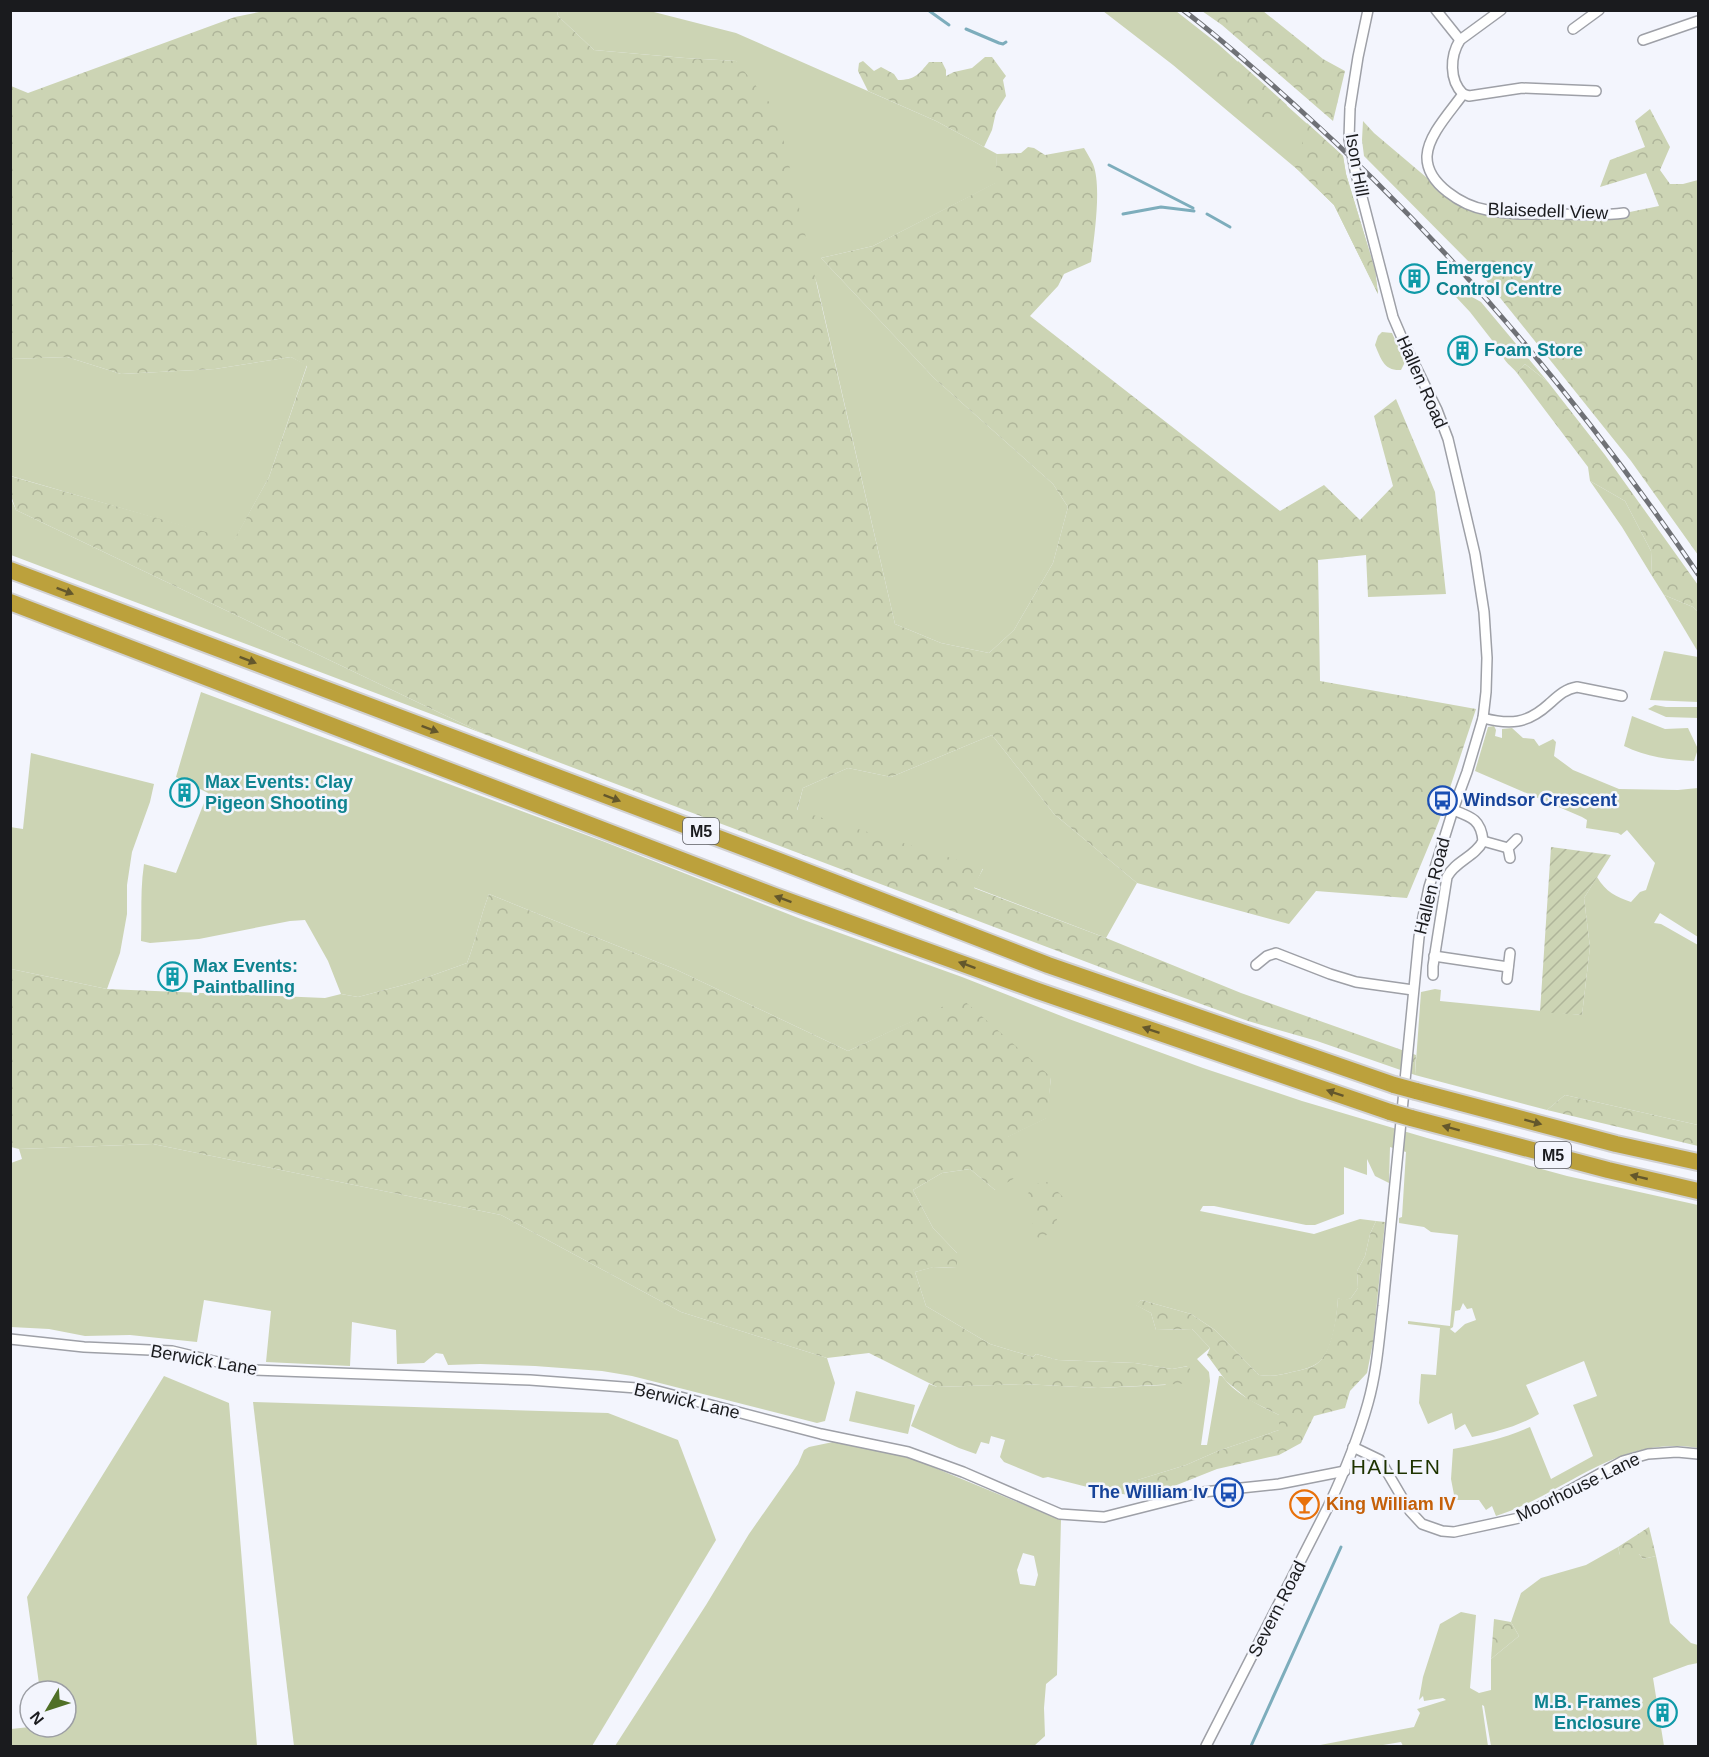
<svg xmlns="http://www.w3.org/2000/svg" width="1709" height="1757" font-family="Arial,sans-serif">
<style>
.grass{fill:#ccd4b4;fill-rule:evenodd}
.forest{fill:url(#forest-crowns)}
.garden{fill:url(#garden-furrows)}
.lines{fill:none;stroke-linecap:round;stroke-linejoin:round}
.stream{stroke:#7dadbc;stroke-width:3}
.street-casing{stroke:#9ea0a7;stroke-width:12}
.highway-casing{stroke:#d1d1d2;stroke-width:20}
.street{stroke:#fff;stroke-width:9}
.highway{stroke:#bca13c;stroke-width:16}
.rail-casing{stroke:#6f7176;stroke-width:5}
.rail{stroke:#f3f5fd;stroke-width:3;stroke-dasharray:9;stroke-linecap:butt}
.street-bridge-casing{stroke:#9ea0a7;stroke-width:12;stroke-linecap:butt}
.highway-bridge-casing{stroke:#d1d1d2;stroke-width:20;stroke-linecap:butt}
.street-bridge{stroke:#fff;stroke-width:9}
.highway-bridge{stroke:#bca13c;stroke-width:16}
.oneway{fill:#63572c}
.labels{text-anchor:middle;stroke-width:5;stroke-linejoin:round;paint-order:stroke}
.shield{fill:#f3f5fd;stroke:#5b5c61;stroke-width:1.5}
.shield-label{font-size:16px;font-weight:bold;fill:#1a1b1e}
.street-label{font-size:18px;fill:#1a1b1e;stroke:#f3f5fd}
.culture-label{font-size:18px;font-weight:bold;fill:#0d838f;stroke:#f3f5fd;text-anchor:start}
.transit-label{font-size:18px;font-weight:bold;fill:#164399;stroke:#f3f5fd;text-anchor:start}
.food-label{font-size:18px;font-weight:bold;fill:#c56008;stroke:#f3f5fd;text-anchor:start}
.quarter-label{font-size:21px;letter-spacing:1.5px;fill:#1e3300;stroke:#f3f5fd}
</style>
<defs>
<pattern id="forest-crowns" width="20" height="18" patternUnits="userSpaceOnUse" patternTransform="scale(1.5)"><rect width="20" height="18" fill="#ccd4b4"/><path d="M2 6a3 3 0 1 1 6 0M12 15a3 3 0 1 1 6 0" fill="none" stroke="#afb59a"/></pattern>
<pattern id="garden-furrows" width="10" height="10" patternUnits="userSpaceOnUse" patternTransform="scale(1.5)"><rect width="10" height="10" fill="#ccd4b4"/><path d="M-1 1l2-2M0 10L10 0M9 11l2-2" fill="none" stroke="#afb59a"/></pattern>
</defs>
<rect width="100%" height="100%" fill="#f3f5fd"/>
<g class="grass">
<polygon points="557,11 650,11 736,33 936,121 997,154 996,183 873,246 821,258 934,378 1053,484 1068,507 1053,563 1014,630 989,653 941,643 895,624 817,284 736,61 685,58 594,50 558,16"/>
<polygon points="1103,11 1176,11 1218,44 1343,156 1346,174 1375,270 1378,294 1334,205 1298,170 1173,65"/>
<path d="M1465,293l16,9 67,80 -23,-18 -8,9c-6,-8 -13,-10 -15,-20l-32,-41 -14,-15z"/>
<path d="M1382,332l10,1 13,29 -4,8c-17,1 -20,-11 -26,-25l3,-9z"/>
<polygon points="67,357 121,374 215,369 291,357 307,365 269,477 234,541 11,476 10,359"/>
<polygon points="1590,481 1625,501 1651,551 1652,576 1622,527"/>
<polygon points="10,496 16,510 484,734 11,555"/>
<polygon points="1664,595 1693,607 1698,612 1698,652"/>
<polygon points="1664,651 1698,657 1698,702 1650,700"/>
<path d="M201,692l404,150 196,77 161,58 107,42 134,49 99,33 125,37 140,38 131,29v243c-82,-13 -130,45 -202,68l-4,-10 -6,4 -7,-10h-24l-4,-21 2,-30c26,-5 53,-11 77,-22l21,52 42,-23 -20,-51 24,-9 -13,-35 -58,24 13,29c-22,13 -43,18 -67,23l-7,-13 -10,6 -3,-17 -24,11 -9,-21 2,-29 15,1 4,-47 -32,-4v-3l42,5 8,-91 -27,-3 -7,-5 -25,-4v-5l3,-1 4,-65 -16,-5 -1,36 -14,-7 -8,-17v16l-23,-8v47l-29,11h-9l-92,-19h-11l-3,5 114,23 46,-15 16,2 -6,13 -5,22 -8,15 1,17 -7,10 -7,3 -6,-3c-1,17 -5,53 -19,64 -7,6 -18,8 -27,10 -12,3 -21,5 -33,3l-44,-45 -24,-16 -50,-14 -5,5 15,8 5,17 36,-1 18,19 -13,11 12,13 1,9 -9,64h6l12,-69h3c14,19 37,29 57,39v15l-61,21 -32,14 -55,17 -2,13 -26,-4 -55,-14 -5,1 -39,-16 -4,-5 5,-17 -14,-4 -2,8 -8,-2 -5,12 -17,-6 -48,-22 18,-42 8,3 86,-3 75,4 67,-3 23,-19 -16,3 -37,-6 -77,-3 -22,-6 -3,3 -43,-13 -64,-38 -11,-34 18,-5 24,1v-15l-24,-25 -20,-38 29,-17 28,-4 25,21 12,-53 39,-19 5,-40 -90,-79 -113,52 -171,-81 -188,-76c-9,23 -13,46 -22,69l-56,20 -53,14 -17,-3 -13,-33 -23,-41 -15,1 -91,18 -49,4 -9,-2c1,-26 -1,-51 3,-77l32,9 32,-80 -32,-16zM1463,1303l4,6 5,-1 4,12 -11,4 -10,9 -5,-4 3,-2 2,-16 5,-1z"/>
<polygon points="1655,705 1666,707 1698,707 1698,718 1666,717 1648,709"/>
<path d="M1632,716l33,13 23,-1 10,21 -4,12c-24,-1 -48,-4 -70,-15z"/>
<path d="M1494,726l2,4 -1,6 7,2v-9l10,-1 11,10 11,1 5,7 14,-7 3,3 -2,14 19,14 46,19 59,1 20,-2v149l-38,-24 -6,10 7,1 37,21v180l-133,-30 -18,15 -132,-35 6,-83 14,-3 6,1 -1,11 142,14 8,-68 -6,-49 13,-21c9,15 19,20 34,25l9,-10 6,-2 9,-27 -28,-33 -6,5 -3,-2 -32,-5 1,-8 -5,-3 -107,-46 13,-44z"/>
<polygon points="992,735 1054,814 1137,883 1106,938 973,887 983,869 797,811 803,788 848,768 891,777"/>
<polygon points="31,753 154,784 150,802 132,852 127,885 127,914 120,953 107,989 11,969 10,827 23,829"/>
<polygon points="153,1144 501,1215 681,1312 827,1358 835,1383 825,1421 817,1423 632,1376 602,1371 535,1366 480,1364 448,1365 443,1354 436,1353 424,1363 397,1364 396,1330 352,1322 350,1366 266,1362 271,1311 204,1300 197,1342 130,1335 85,1336 49,1329 11,1327 10,1167 11,1163 22,1159 19,1149"/>
<polygon points="164,1376 229,1403 257,1746 11,1746 11,1729 30,1727 66,1727 66,1691 40,1691 27,1597"/>
<polygon points="856,1391 915,1405 908,1434 849,1421"/>
<polygon points="253,1402 608,1413 678,1440 716,1540 592,1746 294,1746"/>
<path d="M833,1442l78,16 150,62 -4,155 -11,9 -2,24 1,28 -11,10h-419l91,-141 43,-71 49,-70 6,-14 5,-3zM1023,1553l11,3 4,19 -3,11 -15,-2 -3,-14z"/>
<polygon points="1618,1547 1620,1555 1639,1554 1643,1559 1656,1556 1670,1623 1691,1643 1698,1645 1698,1663 1688,1665 1653,1678 1664,1746 1491,1746 1484,1706 1482,1705 1488,1746 1403,1746 1401,1742 1377,1746 1315,1746 1414,1727 1420,1713 1417,1709 1446,1700 1443,1698 1424,1701 1423,1696 1419,1700 1423,1677 1440,1624 1461,1612 1476,1615 1470,1688 1479,1693 1491,1690 1491,1659 1519,1636 1511,1622 1521,1593 1541,1578 1586,1565"/>
</g>
<g class="forest">
<path d="M264,11h293l1,5 36,34 91,8 51,3 41,51 118,512 46,19 48,10 25,-23 39,-67 15,-56 -15,-23 -119,-106 -113,-120 52,-12 122,-63 2,-29 24,-1 7,-6 6,1 11,7 39,-7c3,5 6,10 9,16 9,22 1,74 -2,98l-27,12 -6,12 -28,30 250,195 44,-26 36,35 33,-34 -19,-70 22,-17 39,93 11,102 -78,3 -2,-42 -48,5 2,121 156,28 -37,112 -32,77 -91,-7 -27,33 -152,-41 -83,-69 -62,-79 -101,42 -43,-9 -45,20 -6,22 186,58 -9,20 132,50 135,55 175,62 -1,20 -98,-34 -69,-20 -127,-46 -637,-241 -468,-224 -5,-14 -1,-20 224,64 35,-63 38,-111 -16,-9 -76,12 -94,5 -54,-17 -56,2v-273l17,7 207,-76z"/>
<polygon points="1202,11 1263,11 1323,59 1345,71 1333,121 1222,25"/>
<path d="M985,57h7l14,19 -3,4 3,16 -10,16 -4,18 -8,17 -48,-26 -68,-30 -10,-20 1,-8 4,-2 11,10 7,-4 13,7 4,6c17,0 21,-6 31,-18h13l4,8v6l8,-4 18,-4z"/>
<polygon points="1238,61 1287,105 1269,131 1251,114 1249,108 1236,98 1230,87 1223,85 1207,65 1220,66 1231,74"/>
<polygon points="1650,109 1670,147 1660,170 1670,184 1683,184 1698,180 1698,555 1631,461 1481,274 1364,156 1362,140 1363,121 1374,133 1439,188 1484,211 1586,221 1659,206 1646,173 1600,187 1610,160 1645,147 1635,121"/>
<polygon points="1307,123 1343,156 1346,174 1375,270 1378,294 1334,205 1295,167 1301,151 1304,128"/>
<polygon points="1525,364 1548,382 1605,455 1698,585 1698,612 1693,607 1664,595 1652,576 1651,551 1625,501 1590,481 1588,467 1517,373"/>
<path d="M489,894l188,76 171,81 113,-53 90,79 -4,41 -39,19 21,18 -16,24 -18,11 -25,-21 -28,4 -29,17 20,38 24,25v15l-23,-1 -19,5 11,34 64,38 43,13 3,-3 22,6 77,3 37,6 17,-3 6,17 -97,5 -75,-4 -86,3 -68,-34 -42,5 -146,-46 -180,-97 -348,-71 -134,5 -8,-2v-178l96,20 218,9 16,-4 17,3 53,-14 56,-20c9,-23 13,-46 22,-69z"/>
<polygon points="1565,1095 1698,1125 1698,1146 1547,1110"/>
<polygon points="1048,1182 1063,1197 1054,1230 1039,1240 1032,1227 1036,1210 1026,1196 1035,1184"/>
<path d="M1376,1221l9,1 -12,121 -6,30 -17,18 -5,17 -31,8 -13,27 -22,12 -62,14 -73,29 -15,-3 2,-13 55,-17 32,-14 61,-21v-15l-30,-15 -23,-19 -19,-26 3,-7 -18,-19 -36,1 -5,-17 -16,-8 6,-5 50,14 24,16 44,45c12,2 22,0 33,-3 9,-2 21,-4 27,-10 13,-11 18,-48 19,-64l6,2 7,-2 7,-10 -1,-17 8,-15 5,-22z"/>
<polygon points="1649,1527 1656,1556 1643,1559 1639,1554 1632,1559 1620,1555 1618,1547"/>
<polygon points="1494,1619 1511,1622 1519,1636 1491,1659"/>
</g>
<polygon class="garden" points="1551,847 1611,855 1584,898 1590,947 1582,1015 1540,1012"/>
<g class="lines">
<g class="stream">
<polyline points="928,10 949,25"/>
<polyline points="966,29 999,43 1003,44 1006,42"/>
<polyline points="1109,165 1193,208"/>
<polyline points="1123,214 1161,207 1194,211"/>
<polyline points="1207,214 1230,227"/>
<polyline points="1251,1746 1341,1547"/>
</g>
<defs>
<g id="street">
<polyline points="1436,10 1460,40"/>
<polyline points="1573,29 1599,10"/>
<polyline points="1643,40 1698,21"/>
<path d="M1463,94c-12,17 -35,41 -36,62 -1,28 36,50 60,54 22,5 46,4 68,4 23,0 46,2 69,-1"/>
<polyline points="1463,94 1469,96 1522,88 1596,91"/>
<path d="M1463,94c-14,-14 -13,-38 -3,-54l41,-30"/>
<polyline points="1350,108 1358,57 1368,10"/>
<path d="M1483,718c27,7 44,6 66,-14 9,-8 16,-15 28,-17l45,9"/>
<polyline points="1483,841 1508,848"/>
<polyline points="1510,858 1508,848 1517,839"/>
<polyline points="1434,956 1508,967"/>
<polyline points="1256,965 1267,956 1276,953 1330,974 1356,982 1413,990"/>
<path d="M1433,975v-9l14,-89c8,-16 28,-20 36,-36 -2,-21 -11,-24 -30,-31"/>
<polyline points="1507,979 1510,953"/>
<polyline points="10,1339 84,1347 172,1351 251,1370 530,1380 650,1389 821,1434 908,1452 963,1472 1060,1514 1104,1517 1203,1492 1279,1484 1345,1471"/>
<polyline points="1353,1447 1380,1460 1410,1511 1422,1524 1442,1531 1454,1532 1519,1518 1623,1461 1648,1454 1677,1452 1698,1454"/>
<path d="M1206,1746l122,-239c16,-34 30,-68 40,-104 9,-32 11,-64 15,-97l36,-369 10,-50 24,-77 14,-38 16,-54 3,-26 1,-34 -3,-46 -9,-58 -27,-115 -11,-29 -32,-65 -12,-28 -38,-147"/>
</g>
<g id="highway">
<polyline points="10,570 774,859 1048,965 1394,1085"/>
<polyline points="10,602 775,896 1038,991 1390,1112"/>
<polyline points="1416,1091 1616,1144 1698,1162"/>
<polyline points="1411,1118 1608,1170 1698,1191"/>
</g>
</defs>
<use href="#street" class="street-casing"/>
<use href="#highway" class="highway-casing"/>
<use href="#street" class="street"/>
<use href="#highway" class="highway"/>
<defs>
<path id="rail" d="M1183,10c40,30 77,64 114,97 153,138 286,297 401,467"/>
</defs>
<use href="#rail" class="rail-casing"/>
<use href="#rail" class="rail"/>
<defs>
<polyline id="street-bridge" points="1350,108 1349,139 1355,170"/>
<g id="highway-bridge">
<polyline points="1394,1085 1416,1091"/>
<polyline points="1390,1112 1411,1118"/>
</g>
</defs>
<use href="#street-bridge" class="street-bridge-casing"/>
<use href="#highway-bridge" class="highway-bridge-casing"/>
<use href="#street-bridge" class="street-bridge"/>
<use href="#highway-bridge" class="highway-bridge"/>
</g>
<defs><path id="oneway-solid" d="M-6-.8H1V-3.2L6.5 0L1 3.2V.8H-6Z" transform="scale(1.5)"/></defs>
<g class="oneway">
<use href="#oneway-solid" transform="translate(65 591) rotate(21)"/>
<use href="#oneway-solid" transform="translate(248 660) rotate(21)"/>
<use href="#oneway-solid" transform="translate(430 729) rotate(21)"/>
<use href="#oneway-solid" transform="translate(612 798) rotate(21)"/>
<use href="#oneway-solid" transform="translate(783 899) rotate(-160)"/>
<use href="#oneway-solid" transform="translate(967 965) rotate(-160)"/>
<use href="#oneway-solid" transform="translate(1151 1030) rotate(-161)"/>
<use href="#oneway-solid" transform="translate(1335 1093) rotate(-161)"/>
<use href="#oneway-solid" transform="translate(1533 1122) rotate(15)"/>
<use href="#oneway-solid" transform="translate(1451 1128) rotate(-165)"/>
<use href="#oneway-solid" transform="translate(1639 1177) rotate(-167)"/>
</g>
<defs>
<symbol id="building-ring" viewBox="-11 -11 22 22"><circle r="9.5" fill="#f3f5fd" stroke="#0f9aa8" stroke-width="1.5"/><path d="M-4-6H4V6H1V3H-1V6H-4ZM-2.5-4.3h1.7v1.8h-1.7ZM.8-4.3h1.7v1.8H.8ZM-2.5-1h1.7V.8h-1.7ZM.8-1h1.7V.8H.8Z" fill="#0f9aa8"/></symbol>
<symbol id="bus-ring" viewBox="-11 -11 22 22"><circle r="9.5" fill="#f3f5fd" stroke="#1a4fb4" stroke-width="1.5"/><path d="M-5-6H5V4H4V6H2V4H-2V6H-4V4H-5ZM-3.5-4V0h7V-4ZM-3.5 1.2v1.5H-2V1.2ZM2 1.2v1.5H3.5V1.2Z" fill="#1a4fb4"/></symbol>
<symbol id="bar-ring" viewBox="-11 -11 22 22"><circle r="9.5" fill="#f3f5fd" stroke="#e8710a" stroke-width="1.5"/><path d="M-6-5H6L.8 .8V4.5H3.5V6h-7V4.5H-.8V.8Z" fill="#e8710a"/></symbol>
</defs>
<g fill-rule="evenodd">
<use href="#building-ring" x="1398" y="262" width="33" height="33"/>
<use href="#building-ring" x="1446" y="334" width="33" height="33"/>
<use href="#building-ring" x="168" y="776" width="33" height="33"/>
<use href="#bus-ring" x="1426" y="784" width="33" height="33"/>
<use href="#building-ring" x="156" y="960" width="33" height="33"/>
<use href="#bus-ring" x="1212" y="1476" width="33" height="33"/>
<use href="#bar-ring" x="1288" y="1488" width="33" height="33"/>
<use href="#building-ring" x="1646" y="1696" width="33" height="33"/>
</g>
<g class="labels">
<g class="shield">
<rect x="683" y="818" width="36" height="26" rx="4.5"/>
<rect x="1535" y="1142" width="36" height="26" rx="4.5"/>
</g>
<g class="shield-label">
<text x="701" y="837">M5</text>
<text x="1553" y="1161">M5</text>
</g>
<g class="street-label">
<text transform="translate(1357 165) rotate(80)" y="6">Ison Hill</text>
<text transform="translate(1548 211) rotate(2)" y="6">Blaisedell View</text>
<text transform="translate(1422 382) rotate(66)" y="6">Hallen Road</text>
<text transform="translate(1432 886) rotate(-76)" y="6">Hallen Road</text>
<text transform="translate(204 1360) rotate(10)" y="6">Berwick Lane</text>
<text transform="translate(687 1401) rotate(13)" y="6">Berwick Lane</text>
<text transform="translate(1578 1487) rotate(-26)" y="6">Moorhouse Lane</text>
<text transform="translate(1277 1609) rotate(-63)" y="6">Severn Road</text>
</g>
<g class="culture-label">
<text x="1436" y="274">Emergency<tspan x="1436" dy="21">Control Centre</tspan></text>
<text x="1484" y="356">Foam Store</text>
<text x="205" y="788">Max Events: Clay<tspan x="205" dy="21">Pigeon Shooting</tspan></text>
<text x="193" y="972">Max Events:<tspan x="193" dy="21">Paintballing</tspan></text>
<text x="1641" y="1708" text-anchor="end">M.B. Frames<tspan x="1641" dy="21">Enclosure</tspan></text>
</g>
<g class="transit-label">
<text x="1463" y="806">Windsor Crescent</text>
<text x="1208" y="1498" text-anchor="end">The William Iv</text>
</g>
<g class="food-label">
<text x="1326" y="1510">King William IV</text>
</g>
<g class="quarter-label">
<text x="1396" y="1474">HALLEN</text>
</g>
</g>
<rect width="1709" height="1757" fill="none" stroke="#1a1b1e" stroke-width="24"/>
<g transform="translate(48 1709) rotate(231)"><circle r="28" fill="#f3f5fd" stroke="#9c9ea4" stroke-width="1.5"/>
<path d="M0-4.5L10 22L0 15L-10 22Z" fill="#507027"/>
<text y="-9" font-size="16" font-weight="bold" text-anchor="middle" fill="#1a1b1e">N</text>
</g>
</svg>
